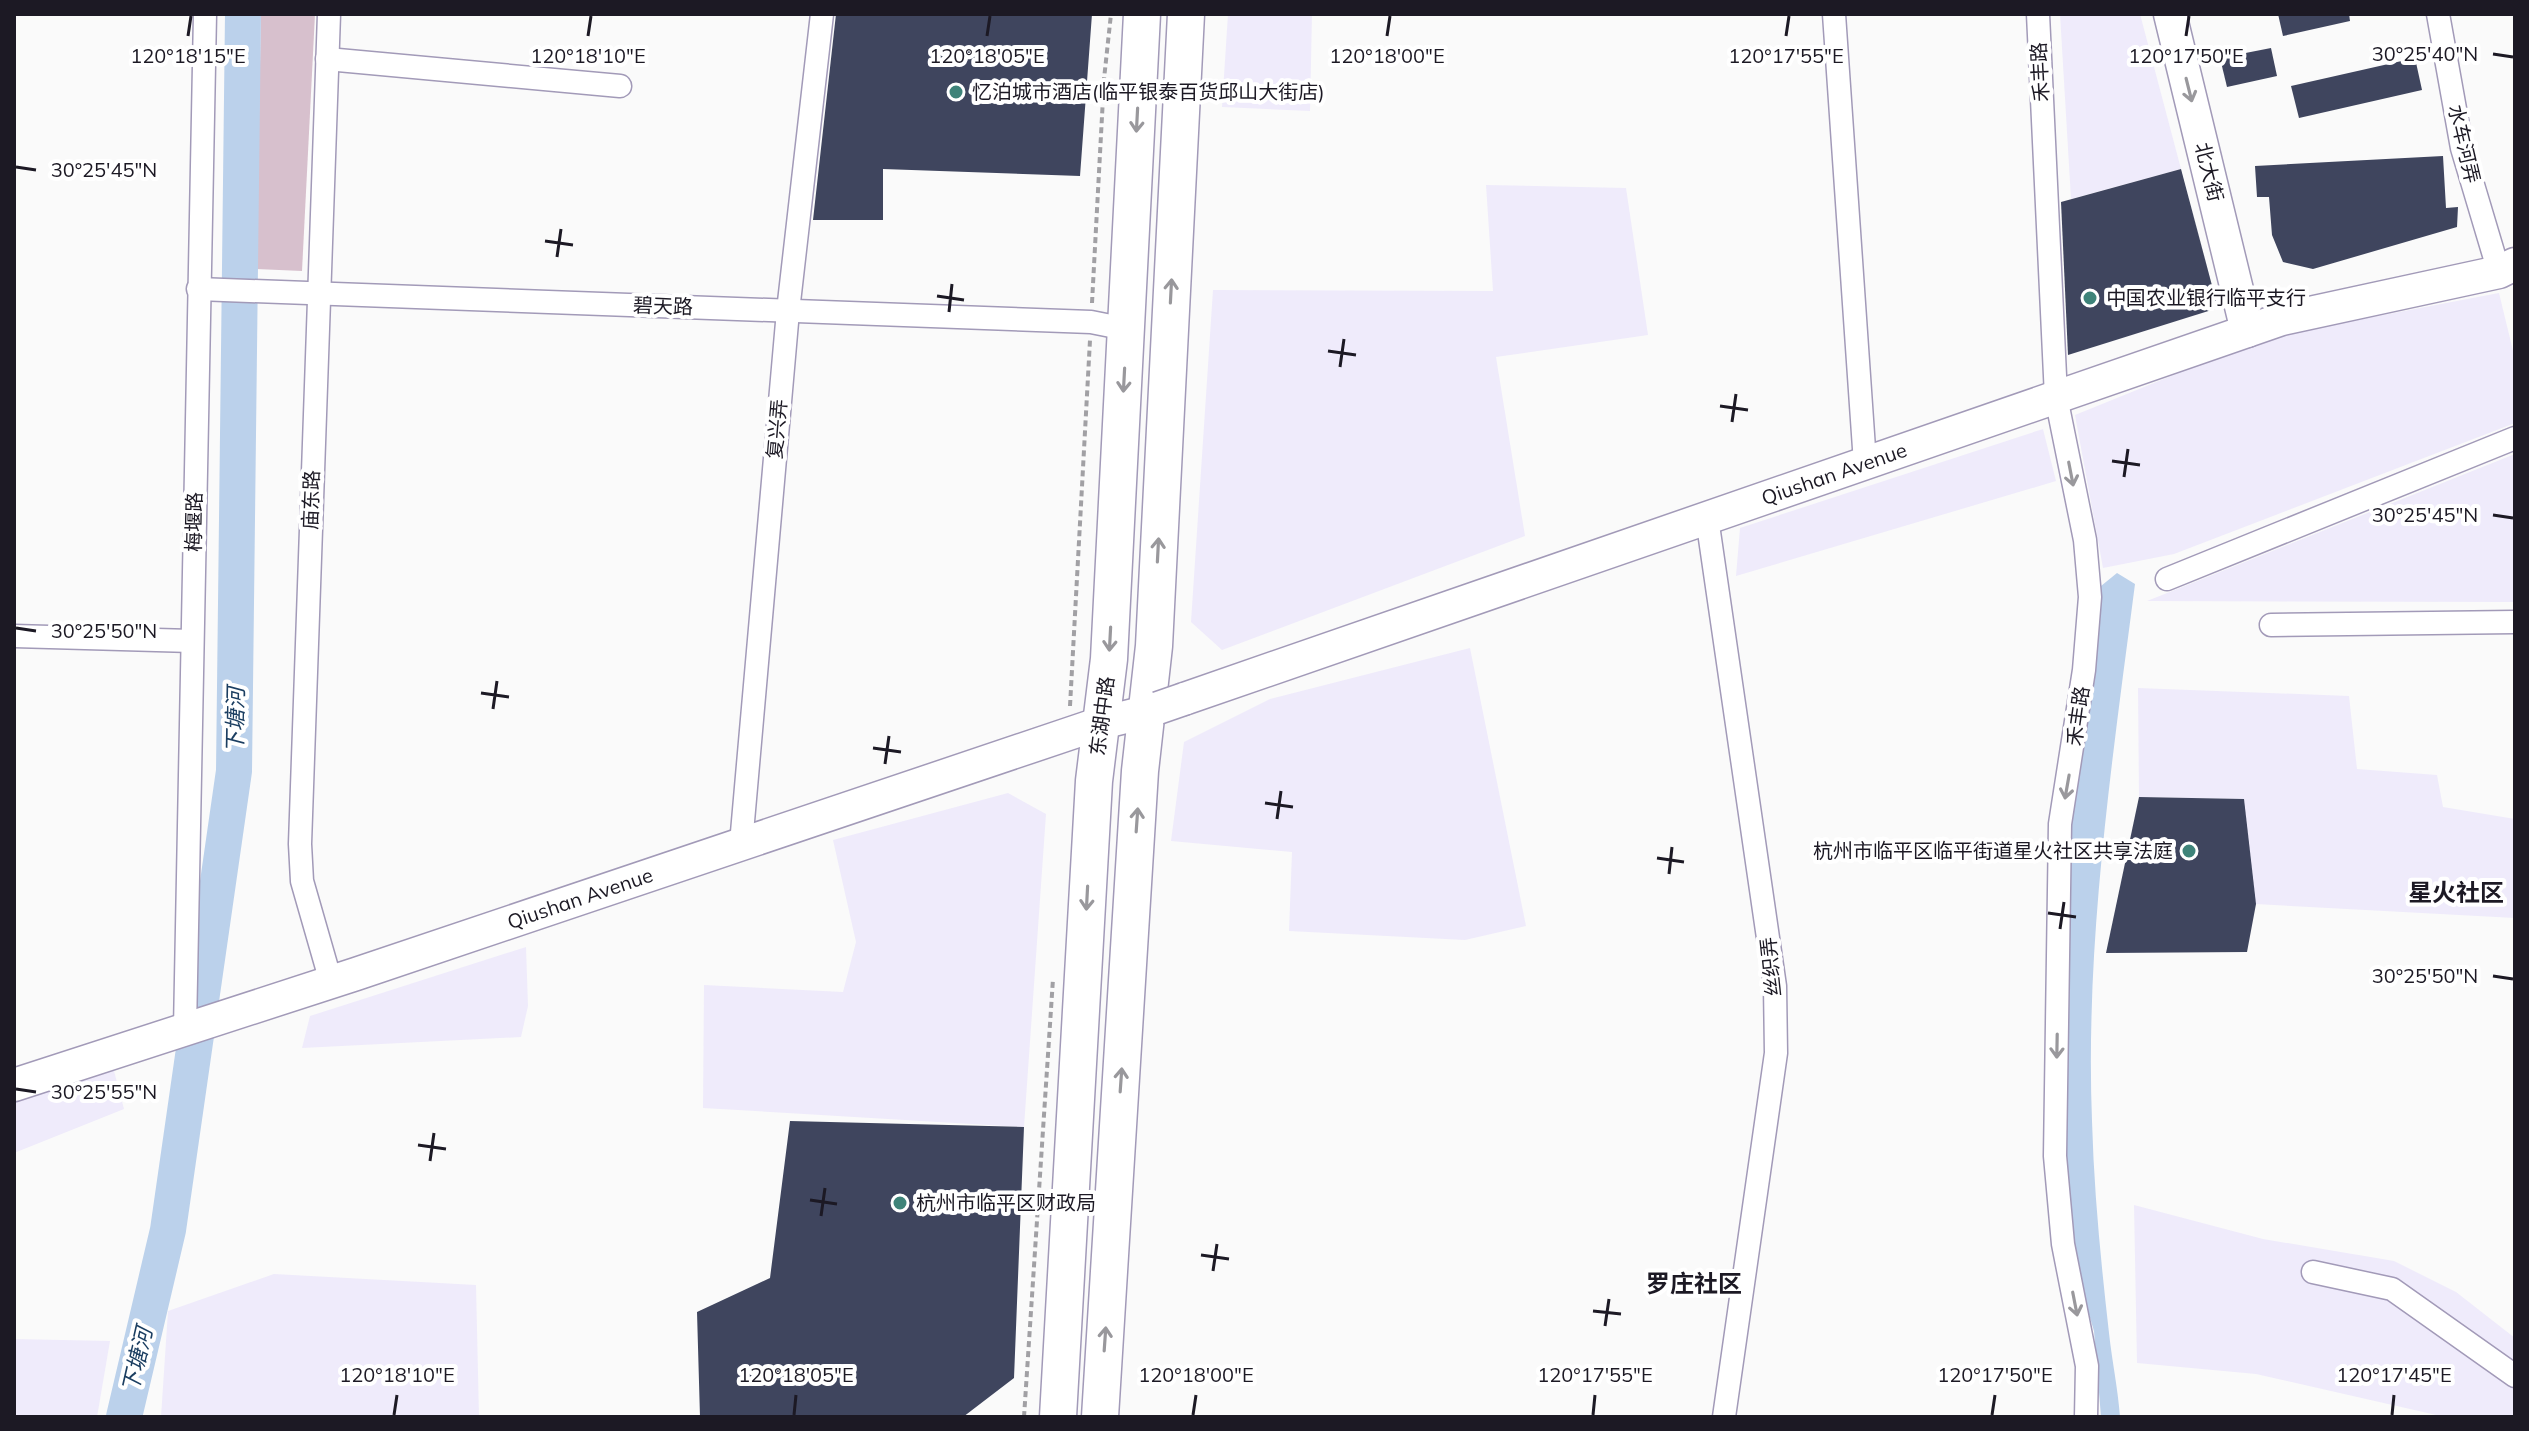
<svg xmlns="http://www.w3.org/2000/svg" width="2529" height="1431" font-family="Mulish,'Noto Sans SC',sans-serif">
<style>
.built{fill:#efebfb}
.green{fill:#d7c0cd}
.water{fill:#bbd1eb}
.lines{fill:none;stroke-linecap:round;stroke-linejoin:round}
.river{stroke:#bbd1eb;stroke-width:36}
.building{fill:#3f455e}
.street-casing{stroke:#a29ab8;stroke-width:25}
.secondary-casing{stroke:#a29ab8;stroke-width:35}
.primary-casing{stroke:#a29ab8;stroke-width:39}
.path{stroke:#a1a0a4;stroke-width:4;stroke-dasharray:6 4;stroke-linecap:butt}
.street{stroke:#fff;stroke-width:22}
.secondary{stroke:#fff;stroke-width:32}
.primary{stroke:#fff;stroke-width:36}
.secondary-bridge-casing{stroke:#a29ab8;stroke-width:35;stroke-linecap:butt}
.secondary-bridge{stroke:#fff;stroke-width:32}
.oneway{stroke:#99989c}
.ticks{fill:none;stroke:#1c1924;stroke-width:3}
.poi-dot{fill:#3e8379;stroke:#fff;stroke-width:3}
.labels{text-anchor:middle;stroke-width:8;stroke-linejoin:round;paint-order:stroke}
.street-label{font-size:20px;fill:#1c1924;stroke:#fff}
.poi-label{font-size:20px;fill:#1c1924;stroke:#fff;text-anchor:start}
.water-label{font-size:22px;font-style:italic;fill:#1b3e61;stroke:#fff}
.quarter-label{font-size:24px;font-weight:bold;fill:#1c1924;stroke:#fff}
.ticks-label{font-size:20px;text-anchor:middle;fill:#1c1924;stroke:#fff;stroke-width:8;stroke-linejoin:round;paint-order:stroke}
</style>
<rect width="100%" height="100%" fill="#fafafa"/>
<g class="built">
<polygon points="1228,14 1312,14 1310,111 1222,107"/>
<polygon points="2060,14 2140,14 2181,169 2071,199"/>
<polygon points="1486,185 1626,188 1648,335 1496,357 1525,536 1222,650 1191,622 1213,290 1493,291"/>
<polygon points="2499,293 2515,359 2515,423 2174,554 2103,568 2075,415 2250,344 2331,325"/>
<polygon points="2043,429 2056,481 1736,576 1740,528"/>
<polygon points="2515,454 2515,602 2147,601"/>
<polygon points="1470,648 1526,926 1465,940 1289,931 1292,852 1171,841 1184,742 1270,699"/>
<polygon points="2138,688 2349,696 2357,769 2437,775 2443,807 2515,819 2515,918 2255,904 2243,799 2139,797"/>
<polygon points="1008,793 1046,814 1024,1127 703,1108 704,985 843,992 856,942 833,840"/>
<polygon points="526,947 528,1006 521,1037 302,1048 310,1016"/>
<polygon points="113,1067 124,1109 14,1153 14,1103"/>
<polygon points="2134,1205 2263,1239 2394,1261 2456,1292 2515,1338 2515,1417 2445,1417 2256,1374 2137,1363"/>
<polygon points="274,1274 476,1285 479,1417 161,1417 168,1311"/>
<polygon points="14,1339 110,1341 97,1417 14,1417"/>
</g>
<polygon class="green" points="261,14 315,14 302,271 256,269"/>
<path class="water" d="M2117,573l18,11c-23,178 -50,358 -43,537 2,71 9,142 17,212 3,28 9,56 11,84h-19l-7,-86 -26,-87 -7,-346 40,-312z"/>
<g class="lines">
<polyline class="river" points="124,1417 168,1230 234,771 243,14"/>
</g>
<g class="building">
<polygon points="836,14 1092,14 1080,176 883,169 883,220 813,220"/>
<polygon points="2278,14 2349,14 2350,21 2283,36"/>
<polygon points="2271,48 2277,76 2227,87 2220,58"/>
<polygon points="2415,58 2422,90 2299,118 2291,86"/>
<polygon points="2443,156 2446,208 2458,207 2457,227 2313,269 2283,262 2272,235 2269,197 2257,197 2255,166"/>
<polygon points="2181,169 2218,308 2068,355 2061,202"/>
<polygon points="2139,797 2244,799 2256,904 2247,952 2106,953"/>
<polygon points="790,1121 1024,1127 1014,1378 963,1417 700,1417 697,1312 770,1278"/>
</g>
<g class="lines">
<defs>
<g id="street">
<polyline points="329,14 300,844 302,881 331,982"/>
<polyline points="1834,14 1865,463"/>
<polyline points="2038,14 2056,397 2085,540 2090,597 2084,670 2060,824 2055,1156 2063,1244 2087,1366 2086,1417"/>
<polyline points="2438,14 2462,148 2499,272"/>
<polyline points="327,59 620,86"/>
<polyline points="198,289 1091,322 1126,329"/>
<polyline points="1707,518 1775,986 1776,1053 1724,1417"/>
<polyline points="2167,579 2515,438"/>
<polyline points="2271,625 2515,622"/>
<polyline points="14,636 192,641"/>
<polyline points="741,844 788,311 822,14"/>
<polyline points="185,1029 205,14"/>
<polyline points="2313,1272 2392,1289 2515,1376"/>
</g>
<g id="secondary">
<polyline points="2170,14 2247,331"/>
<path id="s1" d="M1184,699l1098,-380 217,-47 16,-8"/>
<path id="s2" d="M14,1085l342,-111 745,-251 45,-11"/>
</g>
<g id="primary">
<polyline points="1058,1417 1094,781 1109,659 1142,14"/>
<polyline points="1100,1417 1140,771 1154,646 1186,14"/>
</g>
</defs>
<use href="#street" class="street-casing"/>
<use href="#secondary" class="secondary-casing"/>
<use href="#primary" class="primary-casing"/>
<g class="path">
<polyline points="1092,303 1104,79 1111,14"/>
<polyline points="1070,706 1090,340"/>
<polyline points="1024,1417 1053,979"/>
</g>
<use href="#street" class="street"/>
<use href="#secondary" class="secondary"/>
<use href="#primary" class="primary"/>
<defs>
<polyline id="secondary-bridge" points="1158,708 1184,699"/>
</defs>
<use href="#secondary-bridge" class="secondary-bridge-casing"/>
<use href="#secondary-bridge" class="secondary-bridge"/>
</g>
<defs><path id="oneway-shaft" d="M-6 0H5M1.5-3L5.5 0L1.5 3" fill="none" stroke-width="1.6" stroke-linecap="round" stroke-linejoin="round" transform="scale(2)"/></defs>
<g class="oneway">
<use href="#oneway-shaft" transform="translate(2189 90) rotate(76)"/>
<use href="#oneway-shaft" transform="translate(1137 120) rotate(93)"/>
<use href="#oneway-shaft" transform="translate(1171 291) rotate(-87)"/>
<use href="#oneway-shaft" transform="translate(1124 380) rotate(93)"/>
<use href="#oneway-shaft" transform="translate(2071 474) rotate(79)"/>
<use href="#oneway-shaft" transform="translate(1158 550) rotate(-87)"/>
<use href="#oneway-shaft" transform="translate(1110 639) rotate(93)"/>
<use href="#oneway-shaft" transform="translate(2067 787) rotate(100)"/>
<use href="#oneway-shaft" transform="translate(1137 820) rotate(-86)"/>
<use href="#oneway-shaft" transform="translate(1087 898) rotate(93)"/>
<use href="#oneway-shaft" transform="translate(2057 1046) rotate(91)"/>
<use href="#oneway-shaft" transform="translate(1121 1080) rotate(-86)"/>
<use href="#oneway-shaft" transform="translate(2075 1304) rotate(79)"/>
<use href="#oneway-shaft" transform="translate(1105 1339) rotate(-86)"/>
</g>
<path class="ticks" d="M188,36l3,-20M588,36l3,-20M987,36l3,-20M1387,36l3,-20M1786,36l3,-20M2186,36l3,-20M2493,54l20,3M16,167l20,3M545,241l28,4M557,257l4,-28M937,296l27,4M949,312l3,-28M1328,351l28,4M1340,367l4,-28M1720,406l28,4M1732,422l4,-28M2112,461l28,4M2124,477l4,-28M2493,515l20,3M16,628l20,3M481,693l28,4M493,709l4,-28M873,748l28,4M885,764l4,-28M1265,803l28,4M1277,819l4,-28M1657,858l27,4M1669,874l3,-27M2048,913l28,4M2060,929l4,-27M2493,976l20,3M16,1089l20,3M418,1145l28,4M430,1161l4,-28M810,1200l27,4M821,1216l4,-28M1201,1255l28,4M1213,1271l4,-27M1593,1311l28,3M1605,1326l4,-27M394,1415l3,-20M794,1415l2,-20M1193,1415l3,-20M1593,1415l2,-20M1992,1415l3,-20M2392,1415l2,-20"/>
<g class="poi-dot">
<circle cx="956" cy="92" r="8"/>
<circle cx="2090" cy="298" r="8"/>
<circle cx="2189" cy="851" r="8"/>
<circle cx="900" cy="1203" r="8"/>
</g>
<g class="labels">
<g class="street-label">
<text transform="translate(2040 72) rotate(-93)" y="7">禾丰路</text>
<text transform="translate(2464 144) rotate(77)" y="7">水车河弄</text>
<text transform="translate(2209 172) rotate(76)" y="7">北大街</text>
<text transform="translate(663 306) rotate(2)" y="7">碧天路</text>
<text transform="translate(777 429) rotate(-85)" y="7">复兴弄</text>
<text dy="7" stroke="none"><textPath href="#s1" startOffset="688">Qiushan Avenue</textPath></text>
<text transform="translate(311 500) rotate(-88)" y="7">庙东路</text>
<text transform="translate(194 522) rotate(-89)" y="7">梅堰路</text>
<text transform="translate(1102 716) rotate(-83)" y="7">东湖中路</text>
<text transform="translate(2078 716) rotate(-82)" y="7">禾丰路</text>
<text dy="7" stroke="none"><textPath href="#s2" startOffset="596">Qiushan Avenue</textPath></text>
<text transform="translate(1771 967) rotate(-96)" y="7">丝织弄</text>
</g>
<g class="poi-label">
<text x="972" y="99">忆泊城市酒店(临平银泰百货邱山大街店)</text>
<text x="2106" y="305">中国农业银行临平支行</text>
<text x="2173" y="858" text-anchor="end">杭州市临平区临平街道星火社区共享法庭</text>
<text x="916" y="1210">杭州市临平区财政局</text>
</g>
<g class="water-label">
<text transform="translate(235 720) rotate(-89)" y="8">下塘河</text>
<text transform="translate(137 1360) rotate(-77)" y="8">下塘河</text>
</g>
<g class="quarter-label">
<text x="2456" y="901">星火社区</text>
<text x="1694" y="1292">罗庄社区</text>
</g>
</g>
<g class="ticks-label">
<text x="2425" y="61">30°25'40"N</text>
<text x="188" y="63">120°18'15"E</text>
<text x="588" y="63">120°18'10"E</text>
<text x="987" y="63">120°18'05"E</text>
<text x="1387" y="63">120°18'00"E</text>
<text x="1786" y="63">120°17'55"E</text>
<text x="2186" y="63">120°17'50"E</text>
<text x="104" y="177">30°25'45"N</text>
<text x="2425" y="522">30°25'45"N</text>
<text x="104" y="638">30°25'50"N</text>
<text x="2425" y="983">30°25'50"N</text>
<text x="104" y="1099">30°25'55"N</text>
<text x="397" y="1382">120°18'10"E</text>
<text x="796" y="1382">120°18'05"E</text>
<text x="1196" y="1382">120°18'00"E</text>
<text x="1595" y="1382">120°17'55"E</text>
<text x="1995" y="1382">120°17'50"E</text>
<text x="2394" y="1382">120°17'45"E</text>
</g>
<rect width="2529" height="1431" fill="none" stroke="#1c1924" stroke-width="32"/>
</svg>
